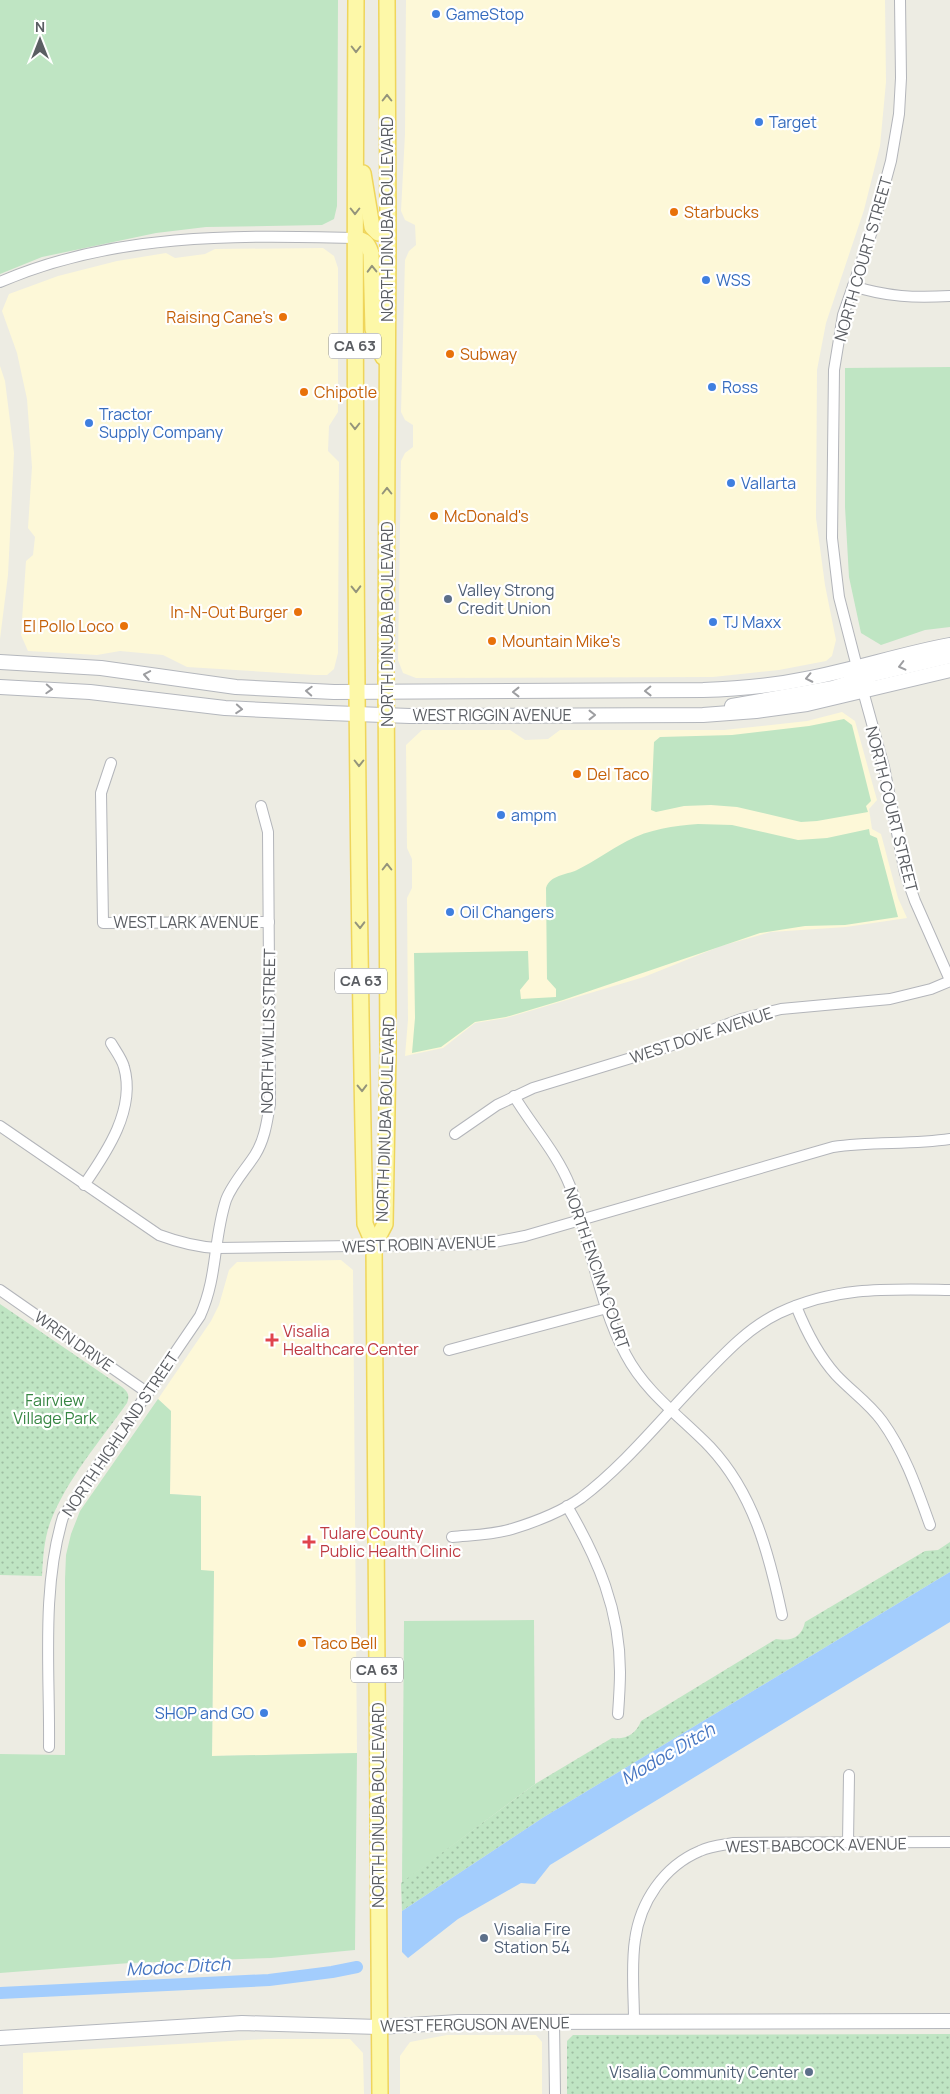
<svg xmlns="http://www.w3.org/2000/svg" width="950" height="2094" font-family="Manrope,sans-serif">
<style>
.commercial{fill:#fdf8d8}
.grass{fill:#bfe5c3}
.park{fill:url(#park-dots)}
.water{fill:#a3cdfd}
.lines{fill:none;stroke-linecap:round;stroke-linejoin:round}
.canal{stroke:#a3cdfd;stroke-width:12}
.street-casing{stroke:#b3b5ba;stroke-width:12}
.secondary-casing{stroke:#b4b7bd;stroke-width:16}
.primary-casing{stroke:#efd55b;stroke-width:18}
.street{stroke:#fff;stroke-width:10}
.secondary{stroke:#fff;stroke-width:14}
.primary{stroke:#fdf8a8;stroke-width:15}
.oneway{stroke:#94947b}
.oneway2{stroke:#9d9ea1}
.shop-dot{fill:#3f7fe0;stroke:#fff;stroke-width:2}
.food-dot{fill:#e8710a;stroke:#fff;stroke-width:2}
.service-dot{fill:#5c6f8a;stroke:#fff;stroke-width:2}
.health-dot{fill:#e0444e;stroke:#fff;stroke-width:2}
.labels{text-anchor:middle;stroke-width:4.5;stroke-linejoin:round;paint-order:stroke}
.shield{fill:#fff;stroke:#8c8e92;stroke-width:1}
.shield-label{font-size:15px;font-weight:bold;fill:#5b5e63}
.shop-label{font-size:16px;fill:#366cbe;stroke:#fff;text-anchor:start}
.food-label{font-size:16px;fill:#c56008;stroke:#fff;text-anchor:start}
.street-label{font-size:16px;fill:#5b5e63;stroke:#fff}
.service-label{font-size:16px;fill:#4e5e75;stroke:#fff;text-anchor:start}
.health-label{font-size:16px;fill:#be3a42;stroke:#fff;text-anchor:start}
.park-label{font-size:16px;fill:#378643;stroke:#fff}
.water-label{font-size:18px;font-style:italic;fill:#4675c1;stroke:#fff}
</style>
<defs>
<pattern id="park-dots" width="8" height="8" patternUnits="userSpaceOnUse" patternTransform="scale(1.25)"><rect width="8" height="8" fill="#bfe5c3"/><path d="M2 2h.1M6 6h.1" fill="none" stroke="#9ebda2" stroke-width="1.8" stroke-linecap="round"/></pattern>
</defs>
<rect width="100%" height="100%" fill="#edece3"/>
<g class="commercial">
<polygon points="406,0 885,0 886,82 880,146 864,210 826,323 817,370 816,518 825,585 836,640 832,656 826,661 779,670 713,677 416,678 403,673 398,660 401,461 405,453 413,447 413,425 405,420 401,412 405,260 409,251 416,245 415,225 405,220 401,211 405,134"/>
<polygon points="323,248 334,256 338,268 338,412 329,426 328,451 339,462 338,653 334,669 327,675 315,675 187,667 163,655 120,651 97,655 28,651 21,635 26,561 33,555 35,537 28,528 32,467 27,399 17,353 2,311 9,294 58,276 117,261 166,253 175,258 205,254 215,249"/>
<polygon points="0,366 5,381 14,453 8,575 0,639"/>
<polygon points="842,712 855,721 877,800 869,809 872,829 881,834 898,898 907,918 846,927 771,932 721,946 644,977 506,1018 475,1023 443,1048 405,1056 408,1020 407,898 412,888 412,859 407,848 406,745 422,730 510,730 525,740 548,739 560,730 724,730 807,721"/>
<polygon points="341,1260 353,1270 357,1753 212,1756 214,1571 201,1571 201,1496 170,1494 171,1411 158,1399 211,1321 219,1305 229,1270 237,1262"/>
<polygon points="447,2035 536,2035 542,2042 542,2094 400,2094 400,2056 410,2042"/>
<polygon points="265,2039 350,2039 363,2053 364,2094 23,2094 23,2053"/>
</g>
<g class="grass">
<polygon points="0,0 338,0 337,206 334,219 322,225 206,227 156,233 42,257 0,274"/>
<polygon points="950,367 950,627 925,630 881,645 861,633 849,577 845,507 845,368"/>
<polygon points="844,719 852,725 871,801 866,806 868,812 817,821 801,822 737,807 711,805 684,806 656,812 651,810 654,742 660,737 732,735 809,726"/>
<path d="M698,824l34,1 66,15 29,-2 42,-9 1,6 7,3 21,79 -53,8 -40,1 -45,7 -197,67 -57,17 -31,5 -34,25 -29,6 3,-35 -1,-65 114,-2 1,28 -9,11 1,9 35,-2v-8l-9,-10 -1,-91c4,-13 20,-13 31,-18 18,-9 33,-20 50,-29 22,-12 47,-15 71,-17z"/>
<polygon points="158,1399 171,1411 170,1494 201,1496 201,1570 214,1571 212,1756 357,1753 355,1950 271,1958 130,1963 0,1973 0,1754 65,1755 65,1579 66,1555 71,1534 80,1511"/>
<polygon points="534,1620 535,1784 402,1883 404,1621"/>
</g>
<g class="park">
<path d="M0,1304l122,83c6,5 8,8 5,16 -26,37 -61,77 -77,120 -6,17 -7,35 -8,53l-42,-1z"/>
<path d="M950,1542v30l-406,245 -142,94 -1,-28 134,-99 77,-46c14,2 24,-4 29,-17l135,-82c15,3 26,-2 29,-17l120,-71 13,-1z"/>
<polygon points="950,2034 950,2094 567,2094 567,2041 573,2035"/>
</g>
<polygon class="water" points="950,1572 950,1622 550,1865 535,1884 521,1883 458,1919 408,1958 402,1952 402,1911 544,1817"/>
<g class="lines">
<polyline class="canal" points="0,1993 269,1980 332,1972 357,1967"/>
<defs>
<g id="street">
<path d="M0,282c113,-49 235,-47 355,-44"/>
<path d="M853,286c34,11 62,12 97,10"/>
<polyline points="857,667 839,597 832,538 834,370 843,315 872,231 891,161 899,114 901,78 900,0"/>
<polyline points="863,691 884,767 905,873 915,901 950,980"/>
<polyline points="111,763 101,793 103,923 269,922"/>
<path d="M514,1096c18,30 43,57 56,90 21,55 28,117 56,169 20,38 55,62 84,92 44,47 59,107 72,168"/>
<path d="M0,1126l159,109c19,7 37,12 58,13l267,-4 41,-8 308,-89c39,-6 78,-2 117,-8"/>
<polyline points="455,1134 497,1105 533,1088 667,1047 741,1019 781,1009 890,999 931,989 950,981"/>
<path d="M84,1185c23,-33 52,-76 40,-118 -2,-8 -9,-17 -13,-24"/>
<polyline points="0,1290 148,1393"/>
<path d="M796,1306c10,25 22,49 40,69 15,16 33,28 46,46 23,32 35,68 48,104"/>
<polyline points="449,1350 607,1308"/>
<path d="M567,1506c31,53 53,104 53,166 0,14 -1,28 -2,42"/>
<path d="M452,1537c20,-2 40,-2 60,-8 23,-7 49,-17 69,-31 44,-33 82,-81 120,-120 24,-25 47,-50 78,-65 57,-27 110,-24 171,-23"/>
<path d="M49,1747c1,-75 -8,-157 14,-230l137,-201c18,-40 13,-76 26,-116 6,-16 20,-31 29,-45 10,-16 12,-34 15,-51l-2,-272 -7,-26"/>
<polyline points="848,1843 849,1775"/>
<path d="M634,2021c0,-25 -3,-56 1,-81 5,-38 29,-74 65,-89 10,-5 23,-6 34,-8l216,-1"/>
<polyline points="554,2022 555,2094"/>
</g>
<g id="secondary">
<path d="M0,662l101,6 135,19 98,5 369,-2c34,-1 68,-4 102,-11 49,-9 96,-25 145,-34"/>
<polyline points="0,687 90,692 225,708 329,713 410,716 703,715 756,711 807,704 950,670"/>
<polyline points="863,691 864,682 870,675 950,656"/>
<polyline points="732,706 833,688 852,682 857,675 857,667"/>
<polyline points="0,2038 242,2023 379,2027 458,2022 950,2021"/>
</g>
<g id="primary">
<path d="M356,0c-2,408 0,816 9,1224l9,21 6,849"/>
<polyline points="363,173 372,227 378,233 388,235"/>
<path d="M355,238c10,2 13,6 16,15l2,76 10,28"/>
<polyline points="374,1245 385,1224 388,1052 386,669 388,235 387,0"/>
</g>
</defs>
<use href="#street" class="street-casing"/>
<use href="#secondary" class="secondary-casing"/>
<use href="#primary" class="primary-casing"/>
<use href="#street" class="street"/>
<use href="#secondary" class="secondary"/>
<use href="#primary" class="primary"/>
</g>
<defs><path id="oneway-chevron" d="M-2-3.5L2.5 0L-2 3.5" fill="none" stroke-width="1.6" stroke-linecap="round" stroke-linejoin="round" transform="scale(1.25)"/></defs>
<g class="oneway">
<use href="#oneway-chevron" transform="translate(356 49) rotate(90)"/>
<use href="#oneway-chevron" transform="translate(387 98) rotate(-90)"/>
<use href="#oneway-chevron" transform="translate(355 211) rotate(90)"/>
<use href="#oneway-chevron" transform="translate(372 269) rotate(-91)"/>
<use href="#oneway-chevron" transform="translate(355 426) rotate(90)"/>
<use href="#oneway-chevron" transform="translate(387 491) rotate(-90)"/>
<use href="#oneway-chevron" transform="translate(356 589) rotate(89)"/>
<use href="#oneway-chevron" transform="translate(359 763) rotate(90)"/>
<use href="#oneway-chevron" transform="translate(387 867) rotate(-90)"/>
<use href="#oneway-chevron" transform="translate(360 925) rotate(89)"/>
<use href="#oneway-chevron" transform="translate(362 1088) rotate(89)"/>
</g>
<g class="oneway2">
<use href="#oneway-chevron" transform="translate(902 666) rotate(166)"/>
<use href="#oneway-chevron" transform="translate(147 675) rotate(-170)"/>
<use href="#oneway-chevron" transform="translate(809 678) rotate(168)"/>
<use href="#oneway-chevron" transform="translate(49 689) rotate(3)"/>
<use href="#oneway-chevron" transform="translate(309 691) rotate(-177)"/>
<use href="#oneway-chevron" transform="translate(648 691) rotate(179)"/>
<use href="#oneway-chevron" transform="translate(516 692) rotate(180)"/>
<use href="#oneway-chevron" transform="translate(239 709) rotate(4)"/>
<use href="#oneway-chevron" transform="translate(592 715)"/>
</g>
<g class="shop-dot">
<circle cx="436" cy="14" r="5"/>
<circle cx="759" cy="122" r="5"/>
<circle cx="706" cy="280" r="5"/>
<circle cx="712" cy="387" r="5"/>
<circle cx="89" cy="423" r="5"/>
<circle cx="731" cy="483" r="5"/>
<circle cx="713" cy="622" r="5"/>
<circle cx="501" cy="815" r="5"/>
<circle cx="450" cy="912" r="5"/>
<circle cx="264" cy="1713" r="5"/>
</g>
<g class="food-dot">
<circle cx="674" cy="212" r="5"/>
<circle cx="283" cy="317" r="5"/>
<circle cx="450" cy="354" r="5"/>
<circle cx="304" cy="392" r="5"/>
<circle cx="434" cy="516" r="5"/>
<circle cx="298" cy="612" r="5"/>
<circle cx="124" cy="626" r="5"/>
<circle cx="492" cy="641" r="5"/>
<circle cx="577" cy="774" r="5"/>
<circle cx="302" cy="1643" r="5"/>
</g>
<g class="service-dot">
<circle cx="448" cy="599" r="5"/>
<circle cx="484" cy="1938" r="5"/>
<circle cx="809" cy="2072" r="5"/>
</g>
<g class="health-dot">
<path d="M269.5 1332.5h5v5h5v5h-5v5h-5v-5h-5v-5h5z"/>
<path d="M306.5 1534.5h5v5h5v5h-5v5h-5v-5h-5v-5h5z"/>
</g>
<g class="labels">
<g class="shield">
<rect x="329" y="333.5" width="52" height="25" rx="4"/>
<rect x="335" y="968.5" width="52" height="25" rx="4"/>
<rect x="351" y="1657.5" width="52" height="25" rx="4"/>
</g>
<g class="shield-label">
<text x="355" y="351">CA 63</text>
<text x="361" y="986">CA 63</text>
<text x="377" y="1675">CA 63</text>
</g>
<g class="shop-label">
<text x="446" y="20">GameStop</text>
<text x="769" y="128">Target</text>
<text x="716" y="286">WSS</text>
<text x="722" y="393">Ross</text>
<text x="99" y="420">Tractor<tspan x="99" dy="18">Supply Company</tspan></text>
<text x="741" y="489">Vallarta</text>
<text x="723" y="628">TJ Maxx</text>
<text x="511" y="821">ampm</text>
<text x="460" y="918">Oil Changers</text>
<text x="254" y="1719" text-anchor="end">SHOP and GO</text>
</g>
<g class="food-label">
<text x="684" y="218">Starbucks</text>
<text x="273" y="323" text-anchor="end">Raising Cane's</text>
<text x="460" y="360">Subway</text>
<text x="314" y="398">Chipotle</text>
<text x="444" y="522">McDonald's</text>
<text x="288" y="618" text-anchor="end">In-N-Out Burger</text>
<text x="114" y="632" text-anchor="end">El Pollo Loco</text>
<text x="502" y="647">Mountain Mike's</text>
<text x="587" y="780">Del Taco</text>
<text x="312" y="1649">Taco Bell</text>
</g>
<g class="street-label">
<text transform="translate(387 219) rotate(-90)" y="6">NORTH DINUBA BOULEVARD</text>
<text transform="translate(863 259) rotate(-74)" y="6">NORTH COURT STREET</text>
<text transform="translate(387 624) rotate(-90)" y="6">NORTH DINUBA BOULEVARD</text>
<text x="492" y="721">WEST RIGGIN AVENUE</text>
<text transform="translate(892 809) rotate(76)" y="6">NORTH COURT STREET</text>
<text x="186" y="928">WEST LARK AVENUE</text>
<text transform="translate(268 1031) rotate(-89)" y="6">NORTH WILLIS STREET</text>
<text transform="translate(701 1035) rotate(-18)" y="6">WEST DOVE AVENUE</text>
<text transform="translate(385 1119) rotate(-88)" y="6">NORTH DINUBA BOULEVARD</text>
<text transform="translate(419 1244) rotate(-2)" y="6">WEST ROBIN AVENUE</text>
<text transform="translate(597 1268) rotate(71)" y="6">NORTH ENCINA COURT</text>
<text transform="translate(74 1341) rotate(35)" y="6">WREN DRIVE</text>
<text transform="translate(120 1434) rotate(-56)" y="6">NORTH HIGHLAND STREET</text>
<text transform="translate(378 1805) rotate(-90)" y="6">NORTH DINUBA BOULEVARD</text>
<text transform="translate(816 1845) rotate(-1)" y="6">WEST BABCOCK AVENUE</text>
<text transform="translate(475 2024) rotate(-1)" y="6">WEST FERGUSON AVENUE</text>
</g>
<g class="service-label">
<text x="458" y="596">Valley Strong<tspan x="458" dy="18">Credit Union</tspan></text>
<text x="494" y="1935">Visalia Fire<tspan x="494" dy="18">Station 54</tspan></text>
<text x="799" y="2078" text-anchor="end">Visalia Community Center</text>
</g>
<g class="health-label">
<text x="283" y="1337">Visalia<tspan x="283" dy="18">Healthcare Center</tspan></text>
<text x="320" y="1539">Tulare County<tspan x="320" dy="18">Public Health Clinic</tspan></text>
</g>
<g class="park-label">
<text x="55" y="1406">Fairview<tspan x="55" dy="18">Village Park</tspan></text>
</g>
<g class="water-label">
<text transform="translate(668 1754) rotate(-30)" y="6">Modoc Ditch</text>
<text transform="translate(178 1967) rotate(-3)" y="6">Modoc Ditch</text>
</g>
</g>
<g transform="translate(40 40)" stroke="#ffffff" stroke-width="4" paint-order="stroke">
<path d="M0-4L9 19L0 12L-9 19Z" fill="#5b5e63"/>
<text y="-8" font-size="14" font-weight="bold" text-anchor="middle" fill="#5b5e63">N</text>
</g>
</svg>
